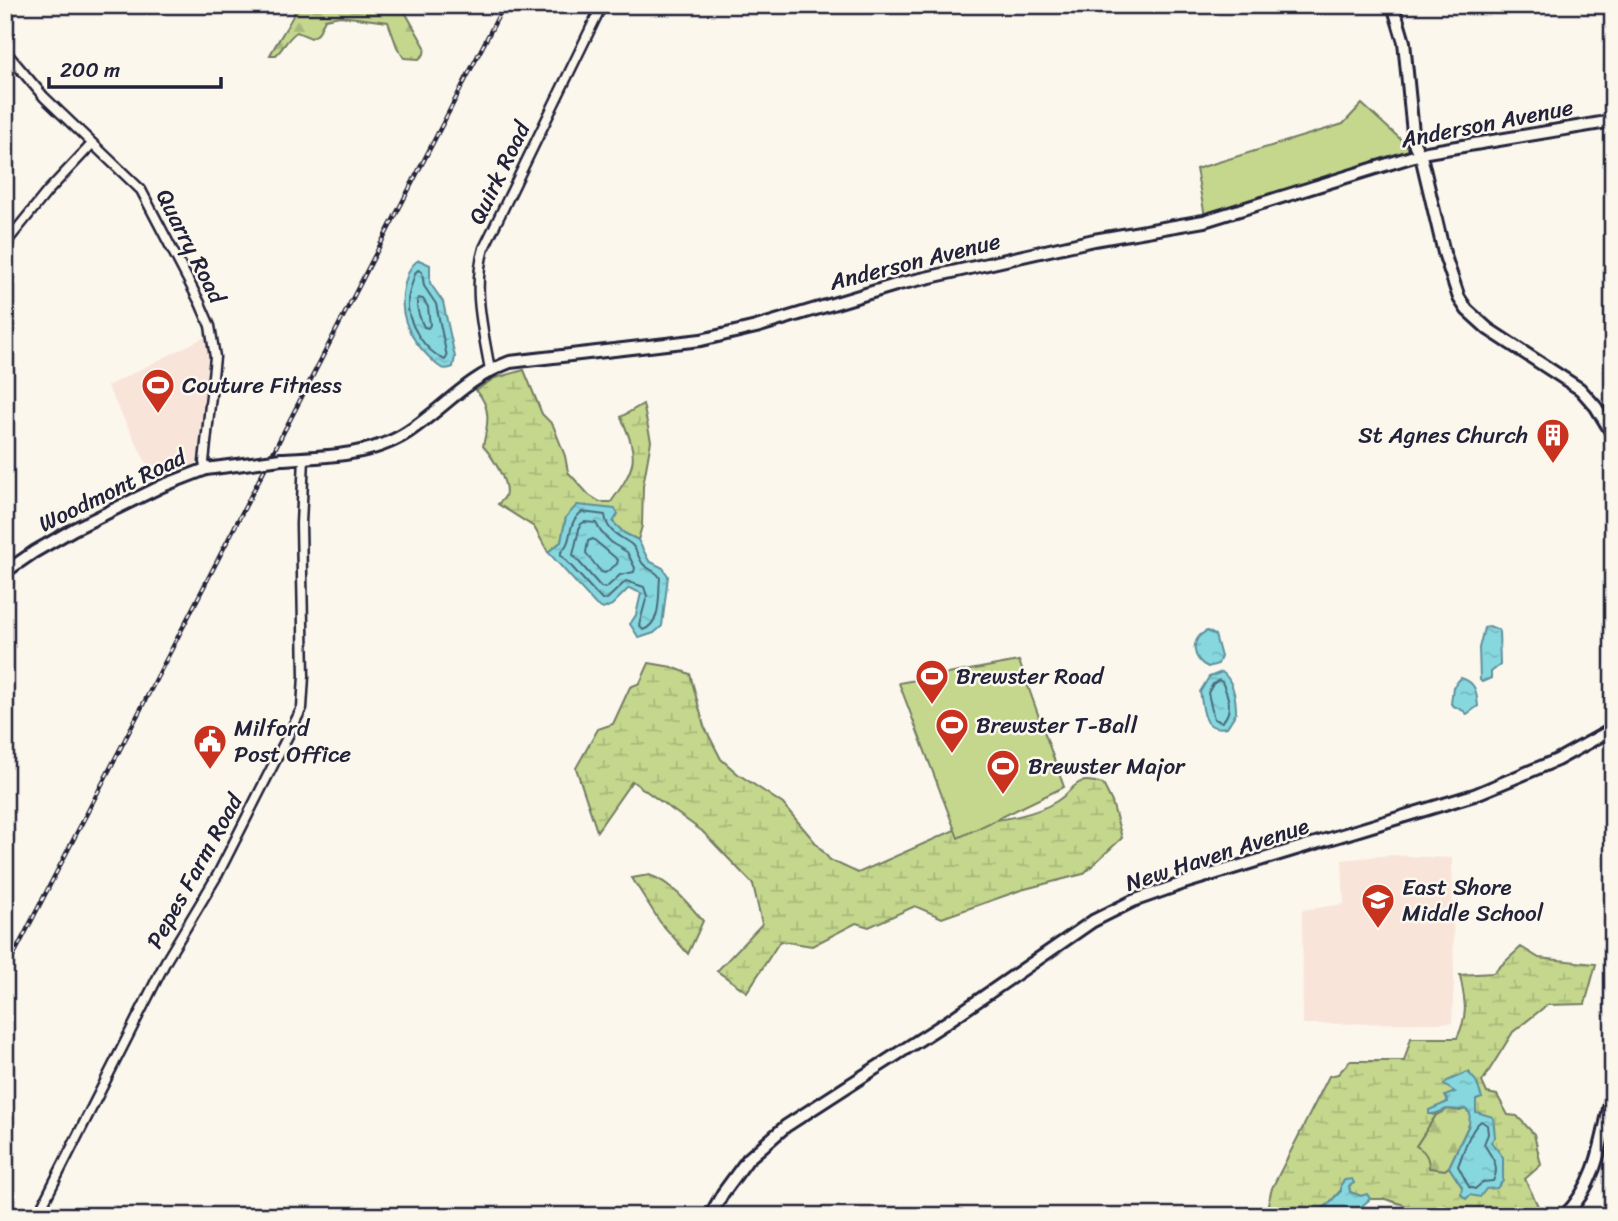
<svg xmlns="http://www.w3.org/2000/svg" width="1618" height="1221" font-family="Sriracha,sans-serif">
<style>
.built{fill:#f9e4da}
.forest{fill:url(#forest-firs);stroke:#737c64;stroke-width:2}
.wetland{fill:url(#wetland-marsh);stroke:#737c64;stroke-width:2;fill-rule:evenodd}
.park{fill:#c4d78c;stroke:#737c64;stroke-width:2}
.water{fill:url(#water-ripples);stroke:#5f8f9d;stroke-width:2}
.lines{fill:none;stroke-linecap:round;stroke-linejoin:round}
.shore{stroke:#4a6b7c;stroke-width:2}
.minor-casing{stroke:#22223b;stroke-width:13}
.major-casing{stroke:#22223b;stroke-width:16}
.minor{stroke:#fbf7ec;stroke-width:8}
.major{stroke:#fbf7ec;stroke-width:10}
.rail-casing{stroke:#22223b;stroke-width:4.5}
.rail{stroke:#fbf7ec;stroke-width:2;stroke-dasharray:5;stroke-linecap:butt}
.major-bridge-casing{stroke:#22223b;stroke-width:16;stroke-linecap:butt}
.major-bridge{stroke:#fbf7ec;stroke-width:10}
.labels{text-anchor:middle;stroke-width:5;stroke-linejoin:round;paint-order:stroke}
.street-label{font-size:23px;fill:#22223b;stroke:#fbf7ec}
.poi-label{font-size:23px;fill:#22223b;stroke:#fbf7ec;text-anchor:start}
</style>
<defs>
<pattern id="forest-firs" width="22" height="20" patternUnits="userSpaceOnUse" patternTransform="scale(1.75)"><rect width="22" height="20" fill="#c4d78c"/><path d="M5 1l3.5 6h-7zM16 11l3.5 6h-7z" fill="#a8b87a"/></pattern>
<pattern id="wetland-marsh" width="20" height="14" patternUnits="userSpaceOnUse" patternTransform="scale(1.75)"><rect width="20" height="14" fill="#c4d78c"/><path d="M1 5h8M5 5V1M11 12h8M15 12V8" fill="none" stroke="#a8b87a"/></pattern>
<pattern id="water-ripples" width="26" height="14" patternUnits="userSpaceOnUse" patternTransform="scale(1.75)"><rect width="26" height="14" fill="#87d8de"/><path d="M2 4q2-2 4 0t4 0M15 11q2-2 4 0t4 0" fill="none" stroke="#74b9bf"/></pattern>
</defs>
<rect width="100%" height="100%" fill="#fbf7ec"/>
<filter id="ink" filterUnits="userSpaceOnUse"><feTurbulence type="fractalNoise" baseFrequency=".0143" numOctaves="2"/><feDisplacementMap in="SourceGraphic" scale="14" xChannelSelector="R" yChannelSelector="G"/><feConvolveMatrix kernelMatrix="1 2 1 2 8 2 1 2 1" color-interpolation-filters="sRGB"/></filter>
<g filter="url(#ink)">
<g class="built">
<polygon points="205,337 208,346 208,366 197,461 193,466 156,482 107,386"/>
<polygon points="1388,855 1452,858 1454,979 1452,1023 1303,1024 1302,910 1344,904 1342,860"/>
</g>
<g class="forest">
<path d="M298,5h60l26,3 2,-3h15l24,42 -1,7 -5,5 -15,-1 -7,-11 -9,-25 -48,-6 -15,3 -7,15 -7,4 -14,-6c-9,5 -13,16 -21,23h-6c9,-17 21,-32 28,-50z"/>
<polygon points="1448,1109 1460,1111 1465,1109 1470,1113 1472,1118 1449,1167 1445,1170 1429,1168 1416,1146 1436,1115"/>
</g>
<g class="wetland">
<path d="M524,370l18,44 11,11 12,31 3,16 21,23 11,7h11c26,-37 28,-44 10,-85l22,-13 8,37 -8,45 -1,40 -4,14 -14,-7 -12,-11 -46,-5 -5,25 -13,10 -14,-25 -36,-23c2,-2 6,-5 7,-8 5,-13 -14,-41 -22,-50 5,-22 9,-38 -7,-56l19,-12z"/>
<path d="M649,663l23,4 18,7 14,52 17,33 17,15 45,30 47,56 28,13 119,-53c23,2 60,-6 80,-19 21,-13 15,-26 46,-17l9,18 10,36 -39,36 -62,16 -79,28 -27,-12 -46,21 -13,-4 -44,23 -32,-5 -33,51 -30,-21 45,-47 -9,-40 -51,-53 -70,-50 -35,50 -21,-63 22,-39 15,-5 17,-37 10,-4z"/>
<path d="M649,875c22,7 39,28 54,46l-15,33 -28,-32 -28,-44z"/>
<path d="M1521,947l18,11 57,6 -11,40 -38,1 -34,27 -31,50 5,11 10,2 11,20 9,1 17,18 7,31 -16,14 13,27 -14,10h-17l-5,-7 -8,7h-55l-54,-17h-15l-3,-4 -6,1 -11,-4 -1,-6 -4,-6 -4,4v6l-18,20 -20,1 -5,5h-33l7,-28 57,-112 9,-2 12,-13h54l7,-23h46c12,-25 8,-36 3,-63l33,-2zM1469,1072l12,26 -5,2 -1,9 16,33 -29,45 -13,-20 -4,3 -16,-2c0,-11 -4,-17 -13,-22l20,-31 -6,-1c6,-10 18,-8 23,-19 2,-4 3,-12 4,-18z"/>
</g>
<g class="park">
<polygon points="1362,104 1408,146 1409,150 1205,216 1196,169 1343,124"/>
<polygon points="1019,661 1064,787 958,838 899,683"/>
</g>
<g class="water">
<path d="M419,260l11,5v18l13,19 12,55 -2,10c-11,5 -16,-2 -23,-9 -22,-21 -33,-45 -25,-75 3,-10 5,-18 14,-23z"/>
<polygon points="577,505 615,509 618,514 613,522 624,533 638,540 649,561 663,568 668,576 662,626 654,633 639,638 630,624 636,615 641,593 629,588 612,605 603,609 596,605 548,552 561,542 566,517"/>
<polygon points="1489,626 1499,630 1500,665 1491,672 1491,678 1482,682 1480,680 1479,648 1484,628"/>
<path d="M1207,631l8,4 6,22 -3,7 -10,3c-16,-7 -19,-28 -1,-36z"/>
<path d="M1222,672c12,9 14,27 14,41l-9,14c-25,5 -23,-16 -27,-35l9,-15z"/>
<path d="M1461,678c16,5 15,14 17,28l-11,8c-5,-6 -11,-5 -16,-10l2,-17z"/>
<path d="M1468,1072l8,9 6,17 -6,2v12l17,5 2,20 -4,5 12,15v24l-6,7 -11,1 -6,8 -10,-2 -4,4 -5,-5 1,-7 -13,-20 20,-42 1,-12 -5,-4c-6,2 -9,0 -16,0 -7,0 -11,6 -20,5v-4l19,-8 -3,-6 10,-4 -11,-7 3,-4z"/>
<polygon points="1352,1179 1354,1183 1349,1186 1350,1192 1361,1196 1367,1194 1370,1199 1362,1206 1364,1216 1298,1216 1302,1211 1323,1209 1341,1191 1341,1184 1345,1180"/>
</g>
<g class="lines">
<g class="shore">
<path d="M418,270l4,2 2,14 12,18 11,53 -2,3c-20,-9 -39,-37 -37,-60 1,-9 5,-18 7,-27z"/>
<path d="M418,298l5,1 5,8 2,18 -2,3 -4,-1c-4,-8 -9,-20 -6,-29z"/>
<path d="M582,512l23,3c2,17 13,20 26,29 6,5 7,14 12,20 6,7 14,6 17,14 -2,19 2,45 -17,52l-4,-5 8,-29 -3,-9 -18,-6 -19,18 -5,1 -41,-45v-3c14,-13 4,-28 21,-40z"/>
<polygon points="584,522 596,523 601,532 613,544 627,552 635,568 634,572 620,575 606,588 601,587 573,555 580,525"/>
<polygon points="593,539 618,560 617,564 605,573 601,572 586,553 588,541"/>
<path d="M1219,680l3,2c6,13 12,29 0,40l-8,-3 -6,-26 5,-9z"/>
<path d="M1481,1121l6,4 1,9 -4,10c7,13 17,21 9,37l-10,1 -8,7 -6,-2 -11,-21c6,-15 11,-35 23,-45z"/>
</g>
<defs>
<g id="minor">
<polyline points="5,51 44,97 141,190 200,303 210,326 215,357 204,462 206,469"/>
<polyline points="5,244 47,192 92,144"/>
<path d="M490,370c-7,-41 -18,-81 -6,-122l118,-243"/>
<polyline points="37,1216 166,961 218,874 302,708 304,676 301,524 304,458"/>
</g>
<g id="major">
<polyline points="1393,5 1404,42 1414,143 1422,160 1444,253 1459,298 1467,310 1488,329 1580,389 1596,407 1613,435"/>
<path d="M281,459c42,-2 91,-3 127,-27 36,-24 59,-54 102,-70l191,-22 55,-13 143,-43 195,-44 110,-19 223,-69 186,-31"/>
<polyline points="5,572 34,552 74,529 162,486 206,469 244,464"/>
<polyline points="710,1216 723,1193 748,1159 786,1126 947,1022 1093,921 1133,901 1184,883 1474,795 1557,760 1613,729"/>
<path d="M1564,1216c35,-34 38,-80 49,-126"/>
</g>
</defs>
<use href="#minor" class="minor-casing"/>
<use href="#major" class="major-casing"/>
<use href="#minor" class="minor"/>
<use href="#major" class="major"/>
<defs>
<polyline id="rail" points="5,972 504,5"/>
</defs>
<use href="#rail" class="rail-casing"/>
<use href="#rail" class="rail"/>
<defs>
<polyline id="major-bridge" points="244,464 281,459"/>
</defs>
<use href="#major-bridge" class="major-bridge-casing"/>
<use href="#major-bridge" class="major-bridge"/>
</g>
</g>
<defs>
<symbol id="stadium-pin" viewBox="-11 -11 22 30"><path d="M0 17L-7.5 6A9.5 9.5 0 1 1 7.5 6Z" fill="#c8321e" stroke="#fbf7ec"/><path d="M0-5a6.5 5 0 1 0 0 10a6.5 5 0 1 0 0-10ZM-3.5-1.8h7v3.6h-7Z" fill="#fff"/></symbol>
<symbol id="building-pin" viewBox="-11 -11 22 30"><path d="M0 17L-7.5 6A9.5 9.5 0 1 1 7.5 6Z" fill="#c8321e" stroke="#fbf7ec"/><path d="M-4-6H4V6H1V3H-1V6H-4ZM-2.5-4.3h1.7v1.8h-1.7ZM.8-4.3h1.7v1.8H.8ZM-2.5-1h1.7V.8h-1.7ZM.8-1h1.7V.8H.8Z" fill="#fff"/></symbol>
<symbol id="civic-pin" viewBox="-11 -11 22 30"><path d="M0 17L-7.5 6A9.5 9.5 0 1 1 7.5 6Z" fill="#c8321e" stroke="#fbf7ec"/><path d="M-.6-6.5H3V-4.5H.6V-3L4-1V1h2V6H-6V1h2V-1L-.6-3ZM-1.2 2.5V6h2.4V2.5Z" fill="#fff"/></symbol>
<symbol id="school-pin" viewBox="-11 -11 22 30"><path d="M0 17L-7.5 6A9.5 9.5 0 1 1 7.5 6Z" fill="#c8321e" stroke="#fbf7ec"/><path d="M0-5L7-2L0 1L-7-2ZM-4 1L0 2.5L4 1V4Q0 6-4 4Z" fill="#fff"/></symbol>
</defs>
<g fill-rule="evenodd">
<use href="#stadium-pin" x="139" y="366" width="38" height="52"/>
<use href="#building-pin" x="1534" y="416" width="38" height="52"/>
<use href="#stadium-pin" x="913" y="657" width="38" height="52"/>
<use href="#stadium-pin" x="933" y="706" width="38" height="52"/>
<use href="#civic-pin" x="191" y="722" width="38" height="52"/>
<use href="#stadium-pin" x="984" y="747" width="38" height="52"/>
<use href="#school-pin" x="1359" y="881" width="38" height="52"/>
</g>
<g class="labels">
<g class="street-label">
<text transform="translate(1487 123) rotate(-11)" y="8">Anderson Avenue</text>
<text transform="translate(499 173) rotate(-64)" y="8">Quirk Road</text>
<text transform="translate(191 246) rotate(63)" y="8">Quarry Road</text>
<text transform="translate(915 261) rotate(-14)" y="8">Anderson Avenue</text>
<text transform="translate(112 490) rotate(-26)" y="8">Woodmont Road</text>
<text transform="translate(1217 854) rotate(-18)" y="8">New Haven Avenue</text>
<text transform="translate(194 871) rotate(-61)" y="8">Pepes Farm Road</text>
</g>
<g class="poi-label">
<text x="182" y="393">Couture Fitness</text>
<text x="1528" y="443" text-anchor="end">St Agnes Church</text>
<text x="956" y="684">Brewster Road</text>
<text x="976" y="733">Brewster T-Ball</text>
<text x="234" y="736">Milford<tspan x="234" dy="26">Post Office</tspan></text>
<text x="1028" y="774">Brewster Major</text>
<text x="1402" y="895">East Shore<tspan x="1402" dy="26">Middle School</tspan></text>
</g>
</g>
<rect width="1618" height="1221" fill="none" stroke="#fbf7ec" stroke-width="28"/>
<rect x="14" y="14" width="1590" height="1193" fill="none" stroke="#22223b" stroke-width="2.5" filter="url(#ink)"/>
<path d="M49 77v10h172v-10" fill="none" stroke="#22223b" stroke-width="3.5"/>
<text x="60" y="77" font-size="21" fill="#22223b" stroke="#fbf7ec" stroke-width="5" paint-order="stroke">200 m</text>
</svg>
